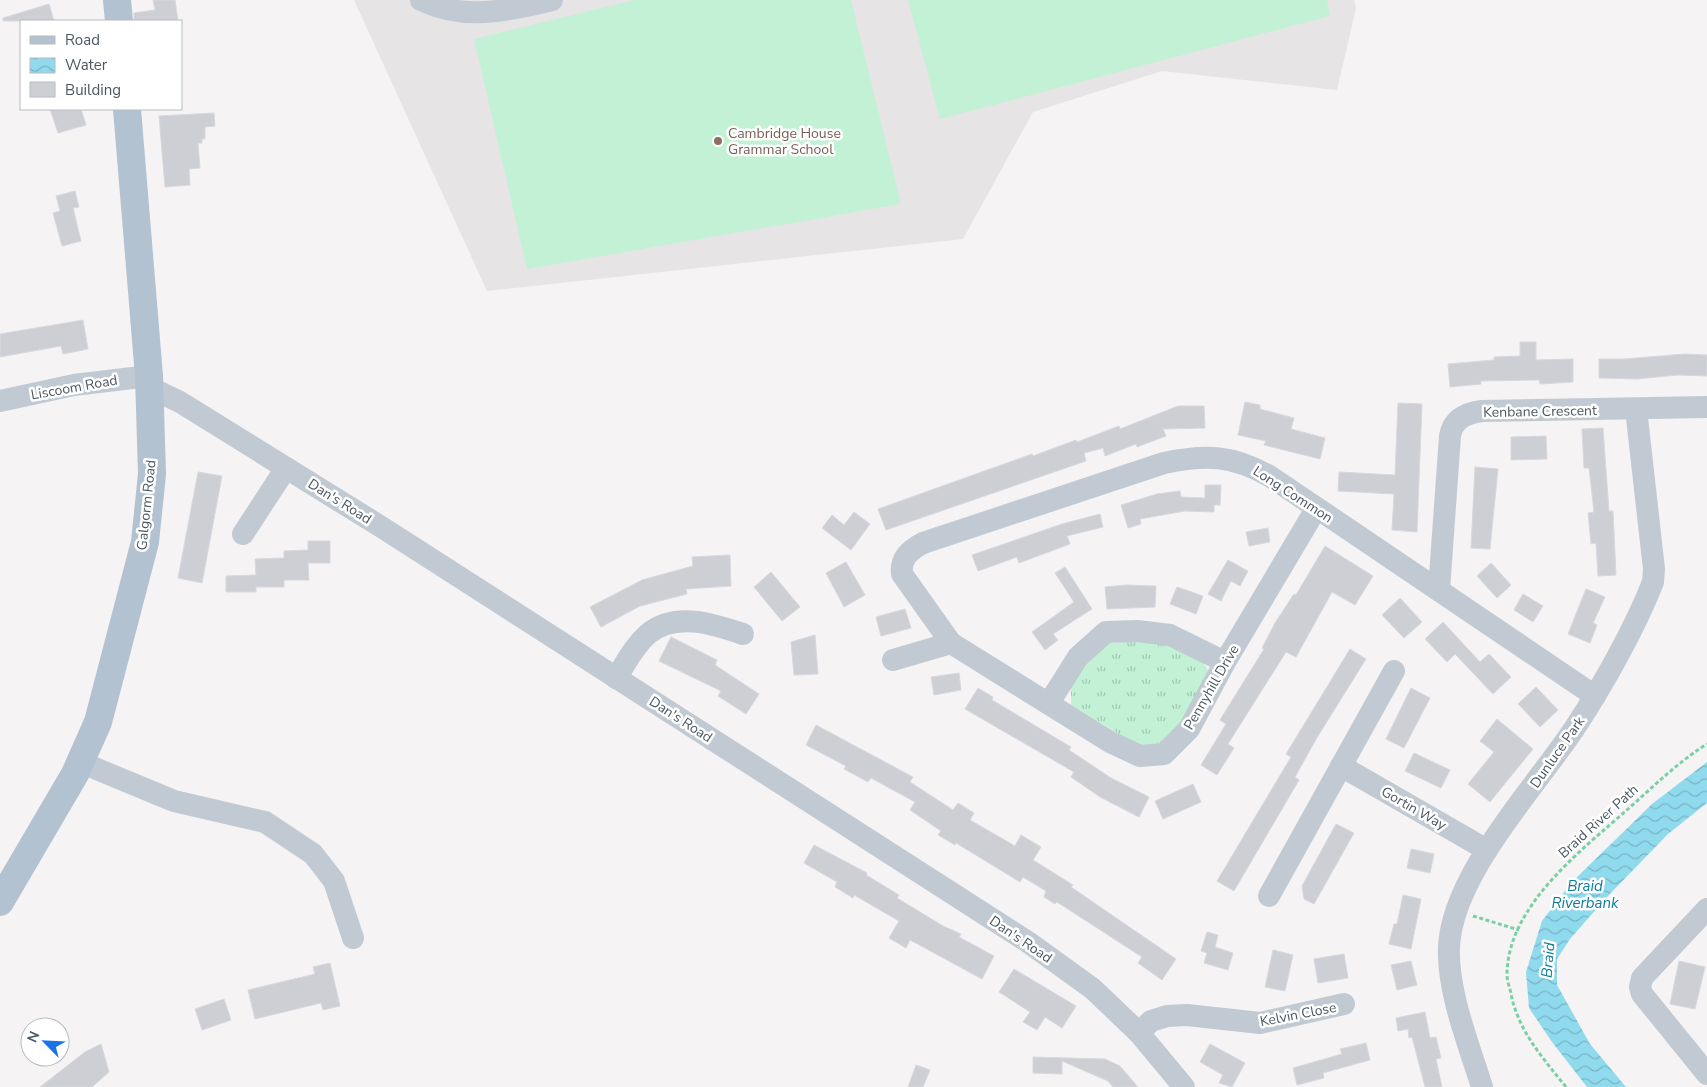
<svg xmlns="http://www.w3.org/2000/svg" width="1707" height="1087" font-family="'Nunito Sans',sans-serif">
<style>
.education{fill:#e6e4e5}
.grass{fill:url(#grass-tufts)}
.garden{fill:#c3f1d5}
.water{fill:url(#water-waves)}
.building{fill:#cdcfd5;stroke:#d7d9de}
.lines{fill:none;stroke-linecap:round;stroke-linejoin:round}
.path{stroke:#7ad0a6;stroke-width:3;stroke-dasharray:4 2.5;stroke-linecap:butt}
.minor{stroke:#c1cad2;stroke-width:22}
.major{stroke:#b3c2d1;stroke-width:28}
.education-dot{fill:#8d6e63;stroke:#fff;stroke-width:2}
.labels{text-anchor:middle;stroke-width:5;stroke-linejoin:round;paint-order:stroke}
.education-label{font-size:14px;fill:#785e54;stroke:#fff;text-anchor:start}
.street-label{font-size:14px;fill:#4a5661;stroke:#fff}
.water-label{font-size:15px;font-style:italic;fill:#0c7c9b;stroke:#fff}
</style>
<defs>
<pattern id="grass-tufts" width="24" height="20" patternUnits="userSpaceOnUse" patternTransform="scale(1.25)"><rect width="24" height="20" fill="#c3f1d5"/><path d="M3 7l-1-3M5 7V3M7 7l1-3M15 17l-1-3M17 17v-4M19 17l1-3" fill="none" stroke="#a0c6b0"/></pattern>
<pattern id="water-waves" width="16" height="10" patternUnits="userSpaceOnUse" patternTransform="scale(1.25)"><rect width="16" height="10" fill="#90daee"/><path d="M0 5q4-4 8 0t8 0" fill="none" stroke="#78b4c4"/></pattern>
</defs>
<rect width="100%" height="100%" fill="#f5f3f3"/>
<polygon class="education" points="354,0 1354,0 1356,8 1337,90 1162,71 1033,112 963,239 487,291"/>
<polygon class="grass" points="1145,641 1173,647 1201,659 1208,670 1207,682 1176,733 1167,741 1142,748 1071,705 1071,685 1079,670 1108,643"/>
<g class="garden">
<polygon points="634,0 851,0 901,204 527,269 474,39"/>
<polygon points="908,0 1327,0 1330,16 940,119"/>
</g>
<polygon class="water" points="1707,762 1707,803 1668,834 1606,898 1570,939 1557,959 1557,985 1590,1044 1626,1087 1587,1087 1552,1042 1529,1008 1526,972 1542,921 1572,882 1652,804"/>
<g class="building">
<polygon points="153,0 175,0 178,21 134,21 134,13 155,10"/>
<polygon points="49,4 54,21 3,21 3,18"/>
<polygon points="50,109 81,109 86,125 58,133"/>
<polygon points="214,113 215,126 205,127 205,139 202,139 202,143 198,143 200,168 189,169 190,185 165,187 159,116"/>
<polygon points="75,191 79,207 73,208 81,241 62,246 53,213 60,211 56,196"/>
<polygon points="83,320 88,349 63,354 61,346 0,357 0,334"/>
<polygon points="1520,342 1536,342 1536,360 1573,359 1573,382 1540,384 1539,380 1481,381 1481,384 1450,387 1448,364 1494,360 1494,357 1520,356"/>
<polygon points="1685,354 1707,355 1707,376 1678,375 1637,379 1599,378 1599,359 1624,359"/>
<polygon points="1245,402 1260,405 1260,409 1294,418 1291,429 1325,438 1320,459 1264,445 1266,441 1238,435"/>
<polygon points="1398,403 1422,404 1417,532 1392,530 1394,494 1338,491 1339,472 1395,475"/>
<polygon points="1178,406 1204,406 1205,428 1163,429 1166,436 1137,447 1136,444 1105,456 1103,448 1084,453 1086,461 886,530 878,509 1032,454 1033,456 1076,440 1077,442 1119,426 1120,429"/>
<polygon points="1603,428 1609,511 1613,511 1616,575 1598,576 1596,543 1591,544 1588,513 1594,512 1589,468 1584,468 1582,429"/>
<polygon points="1546,436 1547,459 1511,460 1511,437"/>
<polygon points="1475,467 1498,469 1490,549 1471,548"/>
<polygon points="198,472 222,476 202,583 178,578"/>
<polygon points="1205,485 1221,485 1220,505 1214,505 1214,512 1185,511 1140,519 1141,524 1128,528 1121,505 1157,494 1180,491 1181,497 1205,498"/>
<polygon points="854,512 870,524 851,550 822,528 832,515 844,525"/>
<polygon points="1100,514 1103,527 1067,536 1070,544 1019,563 1017,557 978,571 972,555 1062,524"/>
<polygon points="1268,528 1270,542 1249,546 1246,532"/>
<polygon points="308,541 330,541 330,563 308,563 309,580 284,580 284,587 256,587 256,592 226,592 226,576 256,575 255,559 284,558 284,551 308,550"/>
<polygon points="1325,546 1373,576 1355,605 1332,592 1296,657 1286,652 1228,744 1234,748 1217,775 1201,765 1226,724 1220,720 1264,649 1262,648 1275,623 1294,594 1296,595"/>
<polygon points="730,555 731,586 686,589 687,594 640,606 601,627 590,607 642,580 693,566 692,557"/>
<polygon points="1228,560 1248,571 1240,586 1231,581 1221,601 1208,594"/>
<polygon points="846,562 865,595 844,607 826,573"/>
<polygon points="1491,563 1511,585 1497,598 1477,576"/>
<polygon points="1065,567 1092,609 1053,634 1058,640 1045,650 1032,632 1074,602 1055,573"/>
<polygon points="771,572 800,607 782,621 754,587"/>
<polygon points="1126,585 1156,586 1155,607 1107,609 1105,587"/>
<polygon points="1177,587 1203,596 1196,614 1170,604"/>
<polygon points="1586,589 1605,597 1593,623 1597,625 1590,643 1568,634"/>
<polygon points="1523,594 1543,606 1533,622 1514,610"/>
<polygon points="1400,598 1422,622 1404,638 1382,615"/>
<polygon points="905,609 911,628 881,636 876,617"/>
<polygon points="1443,622 1480,662 1489,654 1511,677 1493,694 1455,654 1447,662 1425,639"/>
<polygon points="815,635 818,674 794,675 791,642"/>
<polygon points="671,637 717,660 715,665 759,694 746,714 718,696 721,691 659,661"/>
<polygon points="1350,649 1366,659 1318,736 1295,777 1299,780 1234,891 1217,881 1291,757 1286,754"/>
<polygon points="959,673 961,690 934,695 931,677"/>
<polygon points="1536,687 1558,710 1540,727 1518,704"/>
<polygon points="978,688 993,697 992,700 1071,747 1069,750 1111,778 1149,797 1139,817 1100,797 1071,777 1074,772 965,709"/>
<polygon points="1411,688 1430,698 1404,748 1386,739"/>
<polygon points="1497,719 1533,749 1490,802 1468,784 1494,752 1480,741"/>
<polygon points="816,725 913,777 910,782 953,810 958,803 974,813 970,820 1015,846 1021,835 1041,847 1033,860 1073,885 1071,887 1176,959 1162,980 1138,963 1142,957 1057,902 1055,904 1044,897 1046,891 1023,877 1020,882 956,843 955,845 938,835 941,831 910,810 915,802 871,778 868,782 844,769 846,766 806,745"/>
<polygon points="1414,753 1450,770 1441,788 1405,771"/>
<polygon points="1193,784 1201,802 1163,819 1155,801"/>
<polygon points="1336,824 1354,833 1314,904 1304,899 1302,886"/>
<polygon points="814,845 867,873 866,875 899,895 897,898 943,926 961,934 959,937 994,956 982,979 910,940 906,948 889,938 899,921 854,895 853,898 835,887 837,882 804,863"/>
<polygon points="1411,849 1434,854 1430,873 1407,868"/>
<polygon points="1403,895 1421,899 1411,949 1389,944 1394,924 1397,924"/>
<polygon points="1207,932 1218,935 1215,947 1233,953 1228,970 1204,963 1207,953 1201,951"/>
<polygon points="1273,950 1293,955 1285,991 1265,987"/>
<polygon points="1344,954 1348,978 1318,983 1314,959"/>
<polygon points="1411,961 1417,985 1397,990 1391,965"/>
<polygon points="1679,961 1705,967 1695,1009 1670,1004"/>
<polygon points="330,963 340,1006 323,1010 321,1003 255,1019 248,990 315,974 313,967"/>
<polygon points="1014,969 1076,1006 1062,1028 1045,1017 1037,1030 1023,1022 1030,1012 999,992"/>
<polygon points="224,999 231,1020 202,1030 195,1009"/>
<polygon points="1425,1012 1430,1038 1436,1037 1441,1058 1436,1059 1442,1087 1425,1087 1412,1037 1409,1038 1408,1029 1398,1031 1396,1018"/>
<polygon points="1366,1043 1370,1060 1323,1073 1324,1078 1297,1085 1293,1068 1342,1054 1340,1049"/>
<polygon points="101,1044 109,1072 92,1087 40,1087 85,1052"/>
<polygon points="1210,1044 1245,1063 1232,1087 1219,1083 1223,1075 1200,1062"/>
<polygon points="1033,1057 1105,1059 1120,1066 1138,1087 1113,1087 1108,1081 1062,1061 1062,1074 1033,1073"/>
<polygon points="916,1065 930,1070 923,1087 908,1087"/>
</g>
<g class="lines">
<g class="path">
<polyline points="1473,916 1519,930"/>
<path d="M1566,1087c-24,-30 -47,-55 -55,-93 -1,-6 -4,-13 -4,-19 0,-69 75,-125 121,-166 26,-23 50,-47 79,-65"/>
</g>
<g class="minor">
<path d="M421,0c44,21 85,11 131,0"/>
<polyline points="149,392 159,392 180,402 383,528 1028,942 1093,989 1139,1033 1184,1087"/>
<polyline points="0,401 74,385 149,376"/>
<path d="M1316,509l-91,153 -36,67 -25,25 -24,2 -30,-14 -159,-99 -49,-69c-2,-16 8,-24 21,-31l241,-80c42,-9 69,-8 107,14l324,219"/>
<polyline points="243,534 286,468"/>
<path d="M1439,590l11,-154c3,-17 16,-23 32,-25l225,-4"/>
<polyline points="893,660 951,643"/>
<path d="M616,678c10,-15 18,-32 32,-44 27,-23 66,-10 95,0"/>
<polyline points="1049,703 1078,657 1106,632 1137,631 1170,635 1225,662"/>
<polyline points="80,762 174,801 265,822 313,854 334,881 353,938"/>
<polyline points="1341,766 1487,850"/>
<polyline points="1269,896 1394,671"/>
<polyline points="1707,909 1642,978 1640,987 1642,994 1707,1074"/>
<polyline points="1139,1033 1151,1021 1167,1016 1187,1015 1260,1023 1344,1004"/>
<path d="M1482,1087c-13,-42 -35,-96 -33,-140 3,-73 87,-160 127,-221 27,-41 59,-98 77,-144l1,-13 -18,-160"/>
</g>
<g class="major">
<polyline points="117,0 119,21"/>
<polyline points="0,902 75,774 98,722 145,542 152,474 149,376 127,109"/>
</g>
</g>
<circle class="education-dot" cx="718" cy="141" r="5"/>
<g class="labels">
<g class="education-label">
<text x="728" y="138">Cambridge House<tspan x="728" dy="16">Grammar School</tspan></text>
</g>
<g class="street-label">
<text transform="translate(74 387) rotate(-10)" y="5">Liscoom Road</text>
<text transform="translate(1540 411) rotate(-1)" y="5">Kenbane Crescent</text>
<text transform="translate(1293 494) rotate(33)" y="5">Long Common</text>
<text transform="translate(340 501) rotate(32)" y="5">Dan's Road</text>
<text transform="translate(146 505) rotate(-84)" y="5">Galgorm Road</text>
<text transform="translate(1211 687) rotate(-60)" y="5">Pennyhill Drive</text>
<text transform="translate(681 719) rotate(33)" y="5">Dan's Road</text>
<text transform="translate(1557 752) rotate(-55)" y="5">Dunluce Park</text>
<text transform="translate(1414 808) rotate(30)" y="5">Gortin Way</text>
<text transform="translate(1598 821) rotate(-42)" y="5">Braid River Path</text>
<text transform="translate(1021 939) rotate(34)" y="5">Dan's Road</text>
<text transform="translate(1298 1014) rotate(-11)" y="5">Kelvin Close</text>
</g>
<g class="water-label">
<text x="1585" y="891">Braid<tspan x="1585" dy="17">Riverbank</tspan></text>
<text transform="translate(1548 960) rotate(-85)" y="5">Braid</text>
</g>
</g>
<rect x="20" y="20" width="162" height="90" fill="#ffffff" stroke="#b7bbc0"/>
<rect x="30" y="36" width="25" height="8" fill="#b3c2d1" stroke="#b7bbc0"/>
<text x="65" y="45" font-size="15" fill="#4a5661">Road</text>
<rect x="30" y="58" width="25" height="15" fill="url(#water-waves)" stroke="#b7bbc0"/>
<text x="65" y="70" font-size="15" fill="#4a5661">Water</text>
<rect x="30" y="82" width="25" height="15" fill="#cdcfd5" stroke="#b7bbc0"/>
<text x="65" y="95" font-size="15" fill="#4a5661">Building</text>
<g transform="translate(45 1042) rotate(294)"><circle r="24" fill="#ffffff" stroke="#b7bbc0"/>
<path d="M0-4L9 19L0 12L-9 19Z" fill="#1a73e8"/>
<text y="-8" font-size="14" font-weight="bold" text-anchor="middle" fill="#4a5661">N</text>
</g>
</svg>
